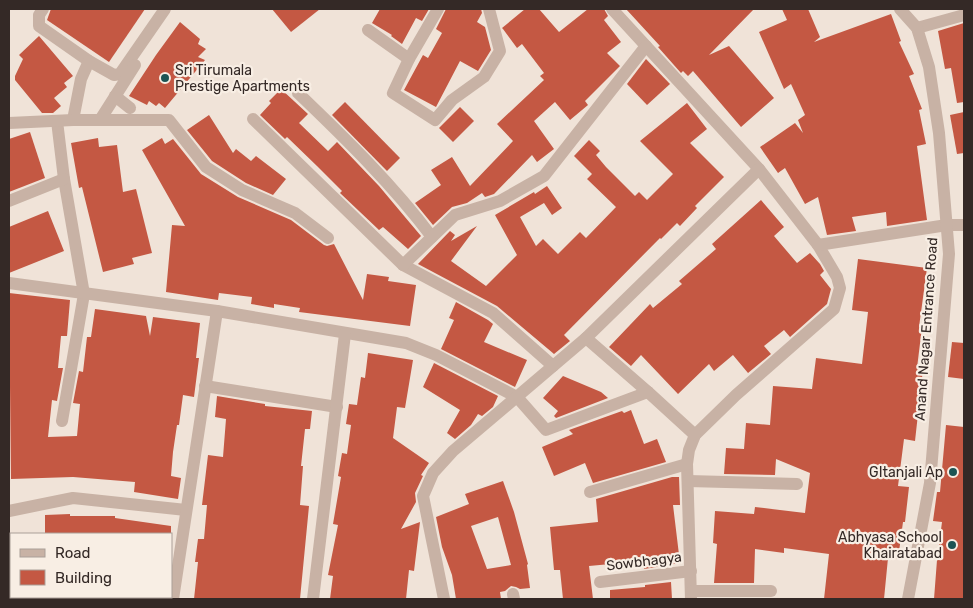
<svg xmlns="http://www.w3.org/2000/svg" width="973" height="608" font-family="Rubik,sans-serif">
<style>
.building{fill:#c45843;fill-rule:evenodd}
.lines{fill:none;stroke-linecap:round;stroke-linejoin:round}
.minor{stroke:#c8b2a5;stroke-width:12}
.tertiary{stroke:#c8b2a5;stroke-width:12}
.poi-dot{fill:#1c5454;stroke:#f8eee4;stroke-width:2}
.labels{text-anchor:middle;stroke-width:4.5;stroke-linejoin:round;paint-order:stroke}
.poi-label{font-size:14px;fill:#342926;stroke:#f8eee4;text-anchor:end}
.street-label{font-size:14px;fill:#342926;stroke:#f8eee4}
</style>
<rect width="100%" height="100%" fill="#f0e3d8"/>
<g class="building">
<polygon points="51,9 145,9 109,62 47,20"/>
<polygon points="272,9 320,9 291,32"/>
<polygon points="380,9 429,9 422,21 416,18 402,44 391,36 392,35 372,23"/>
<polygon points="446,9 481,9 482,13 477,22 485,27 491,50 478,71 460,61 436,107 404,90 423,55 428,58 442,33 436,29"/>
<polygon points="525,9 539,9 559,32 588,9 604,9 608,16 604,20 621,42 607,53 620,66 585,101 588,105 570,120 555,102 534,121 554,149 537,162 532,155 494,194 485,197 482,193 467,203 452,207 433,225 415,203 441,185 431,170 452,157 470,186 513,141 497,124 544,80 540,76 544,73 522,44 517,48 503,29 502,28"/>
<polygon points="626,9 754,9 709,55 729,46 774,98 741,127 693,71 688,76 683,71 681,73 658,47 660,46"/>
<polygon points="782,9 808,9 820,37 814,42 891,14 901,41 899,42 914,74 909,76 922,109 919,110 926,144 917,146 927,220 887,226 886,212 852,217 856,231 827,235 818,197 805,204 785,168 778,173 760,147 795,123 803,133 798,120 805,115 791,84 784,89 759,32 787,20"/>
<polygon points="180,22 200,39 198,44 206,49 198,57 205,60 165,108 159,103 156,106 149,101 147,105 129,96 156,55"/>
<polygon points="964,23 964,102 957,103 951,68 945,69 938,31"/>
<polygon points="39,36 73,76 64,83 67,87 54,98 61,106 53,113 42,113 15,80 15,76 23,59 19,55"/>
<polygon points="646,59 670,84 647,105 627,84"/>
<polygon points="281,89 308,114 299,123 328,151 337,142 379,186 410,223 421,236 408,249 383,227 379,230 340,193 342,191 317,166 287,137 285,139 260,115 271,103 269,101"/>
<polygon points="345,102 400,158 387,171 332,115"/>
<polygon points="687,103 707,129 690,143 724,177 695,206 697,208 680,226 677,223 661,239 660,238 564,335 570,341 554,354 497,306 418,264 450,231 455,235 451,241 477,226 451,261 486,286 517,255 495,215 534,192 535,194 547,186 562,208 552,215 544,203 520,217 536,246 543,239 558,254 580,232 586,238 616,207 587,179 592,174 574,156 589,140 600,151 596,155 606,167 635,196 639,192 647,200 673,174 640,141"/>
<polygon points="460,107 474,121 453,142 439,128"/>
<polygon points="964,112 964,153 957,154 950,115"/>
<polygon points="209,115 233,153 236,149 251,161 256,156 286,179 273,195 246,183 212,161 187,130"/>
<polygon points="30,132 45,178 9,192 9,139"/>
<polygon points="98,138 99,147 117,145 123,192 136,189 152,253 132,258 134,264 103,272 82,187 79,188 71,143"/>
<polygon points="162,138 165,144 173,139 201,174 238,197 291,220 324,245 327,246 334,244 363,300 367,274 389,277 388,281 416,285 410,326 299,312 300,308 274,304 274,308 251,304 252,297 219,293 218,300 166,292 172,225 185,226 142,150"/>
<polygon points="761,200 784,227 774,236 797,263 810,253 820,264 824,271 820,275 831,289 827,304 790,337 784,330 764,346 771,354 748,373 733,355 714,371 709,364 678,394 641,355 631,366 609,347 650,304 653,308 682,284 679,281 716,249 712,244"/>
<polygon points="48,211 64,251 9,273 9,227"/>
<polygon points="858,259 927,268 919,327 922,327 917,368 923,369 915,441 904,439 898,486 909,487 905,522 903,522 898,559 888,558 884,599 824,599 829,554 784,548 784,553 755,549 754,583 714,583 717,544 713,543 715,511 754,514 755,507 805,513 810,473 776,459 775,475 724,474 726,448 744,449 746,423 770,425 773,386 812,389 816,358 862,364 868,312 852,310"/>
<polygon points="9,293 70,300 67,336 61,336 58,368 63,368 57,401 52,400 48,437 77,436 80,404 73,403 79,371 83,372 87,337 91,337 95,309 146,316 150,336 153,317 200,323 196,358 199,358 194,397 183,395 179,425 177,425 173,452 171,476 181,478 178,499 134,492 135,482 73,477 11,479"/>
<polygon points="456,302 488,320 493,324 484,342 527,360 515,387 441,349 454,320 449,318"/>
<polygon points="952,342 964,343 964,379 948,377"/>
<polygon points="368,353 413,360 405,408 397,407 393,438 429,463 421,475 423,476 415,493 416,502 401,529 420,522 414,571 409,570 406,599 330,599 333,576 328,575 338,525 333,524 341,477 338,476 342,453 347,454 351,425 346,424 349,404 357,405 361,377 365,378"/>
<polygon points="434,363 498,396 493,407 482,416 478,414 471,425 455,439 447,433 460,410 423,387"/>
<polygon points="563,376 601,392 608,398 556,418 554,416 558,411 543,398"/>
<polygon points="217,396 265,404 265,406 312,411 310,429 305,429 301,466 303,466 300,505 309,506 300,599 194,599 198,562 195,562 198,539 204,539 207,505 202,505 208,455 223,457 226,419 215,417"/>
<polygon points="631,410 644,444 657,439 666,462 593,483 585,463 554,476 542,447 573,434 569,430 622,411 624,413"/>
<polygon points="946,425 964,427 964,599 934,599 937,560 942,522 933,521 937,492 940,492"/>
<polygon points="672,477 679,477 680,505 673,505 680,563 644,569 643,561 589,566 593,599 563,599 560,570 554,570 550,527 598,522 596,499"/>
<path d="M503,481l11,31 14,52 -1,1 3,23 -10,1 -4,-2 -5,-1 -6,5 -5,1 1,7h-45l-4,-24 -10,-28 -6,-30 33,-13 -4,-10zM498,517l13,48 -24,4 -16,-43z"/>
<polygon points="70,514 70,516 115,516 115,518 171,526 171,534 45,534 45,515"/>
<polygon points="671,582 672,599 610,599 610,590 645,587 645,585"/>
</g>
<g class="lines">
<g class="minor">
<polyline points="43,9 39,15 39,26 89,61 114,75 120,74 165,9"/>
<polyline points="438,9 409,59 393,93 435,120 452,100 484,77 500,51 489,9"/>
<polyline points="612,9 759,169 818,245 837,277 840,288 834,309 736,395 695,435 689,450 687,464 691,599"/>
<polyline points="917,28 964,15"/>
<polyline points="368,30 409,59"/>
<path d="M298,93c48,46 94,91 134,144"/>
<polyline points="115,96 130,108"/>
<polyline points="253,119 403,265 493,313 553,366"/>
<polyline points="73,120 81,79 89,61"/>
<polyline points="100,120 135,65"/>
<polyline points="57,121 64,179 84,294 62,421"/>
<polyline points="9,123 73,120 169,120 206,167 242,190 295,213 328,238"/>
<polyline points="9,201 64,179"/>
<polyline points="818,245 947,225 964,225"/>
<polyline points="403,265 455,215 500,201 544,176 646,46"/>
<polyline points="9,283 217,311 406,343 436,355 517,397 546,430 648,392"/>
<polyline points="586,338 648,392 695,435"/>
<polyline points="205,386 337,407"/>
<polyline points="688,481 797,484"/>
<polyline points="590,492 687,464"/>
<polyline points="9,511 73,498 186,510"/>
<polyline points="600,582 691,571"/>
<polyline points="692,591 771,591"/>
<polyline points="513,594 514,599"/>
<polyline points="173,599 217,311"/>
<polyline points="313,599 345,334"/>
<polyline points="444,599 423,496 433,473 453,451 586,338 759,169"/>
</g>
<polyline class="tertiary" points="900,9 917,28 929,67 939,133 949,254 930,483 908,599"/>
</g>
<g class="poi-dot">
<circle cx="165" cy="78" r="5"/>
<circle cx="953" cy="472" r="5"/>
<circle cx="952" cy="545" r="5"/>
</g>
<g class="labels">
<g class="poi-label">
<text x="175" y="75" text-anchor="start">Sri Tirumala<tspan x="175" dy="16">Prestige Apartments</tspan></text>
<text x="943" y="477">GItanjali Ap</text>
<text x="942" y="542">Abhyasa School<tspan x="942" dy="16">Khairatabad</tspan></text>
</g>
<g class="street-label">
<text transform="translate(926 329) rotate(-86)" y="5">Anand Nagar Entrance Road</text>
<text transform="translate(644 561) rotate(-7)" y="5">Sowbhagya</text>
</g>
</g>
<rect width="973" height="608" fill="none" stroke="#342926" stroke-width="20"/>
<rect x="10" y="533" width="162" height="65" fill="#f8eee4" stroke="#aa9f98"/>
<rect x="20" y="549" width="25" height="8" fill="#c8b2a5" stroke="#aa9f98"/>
<text x="55" y="558" font-size="15" fill="#342926">Road</text>
<rect x="20" y="570" width="25" height="15" fill="#c45843" stroke="#aa9f98"/>
<text x="55" y="583" font-size="15" fill="#342926">Building</text>
</svg>
